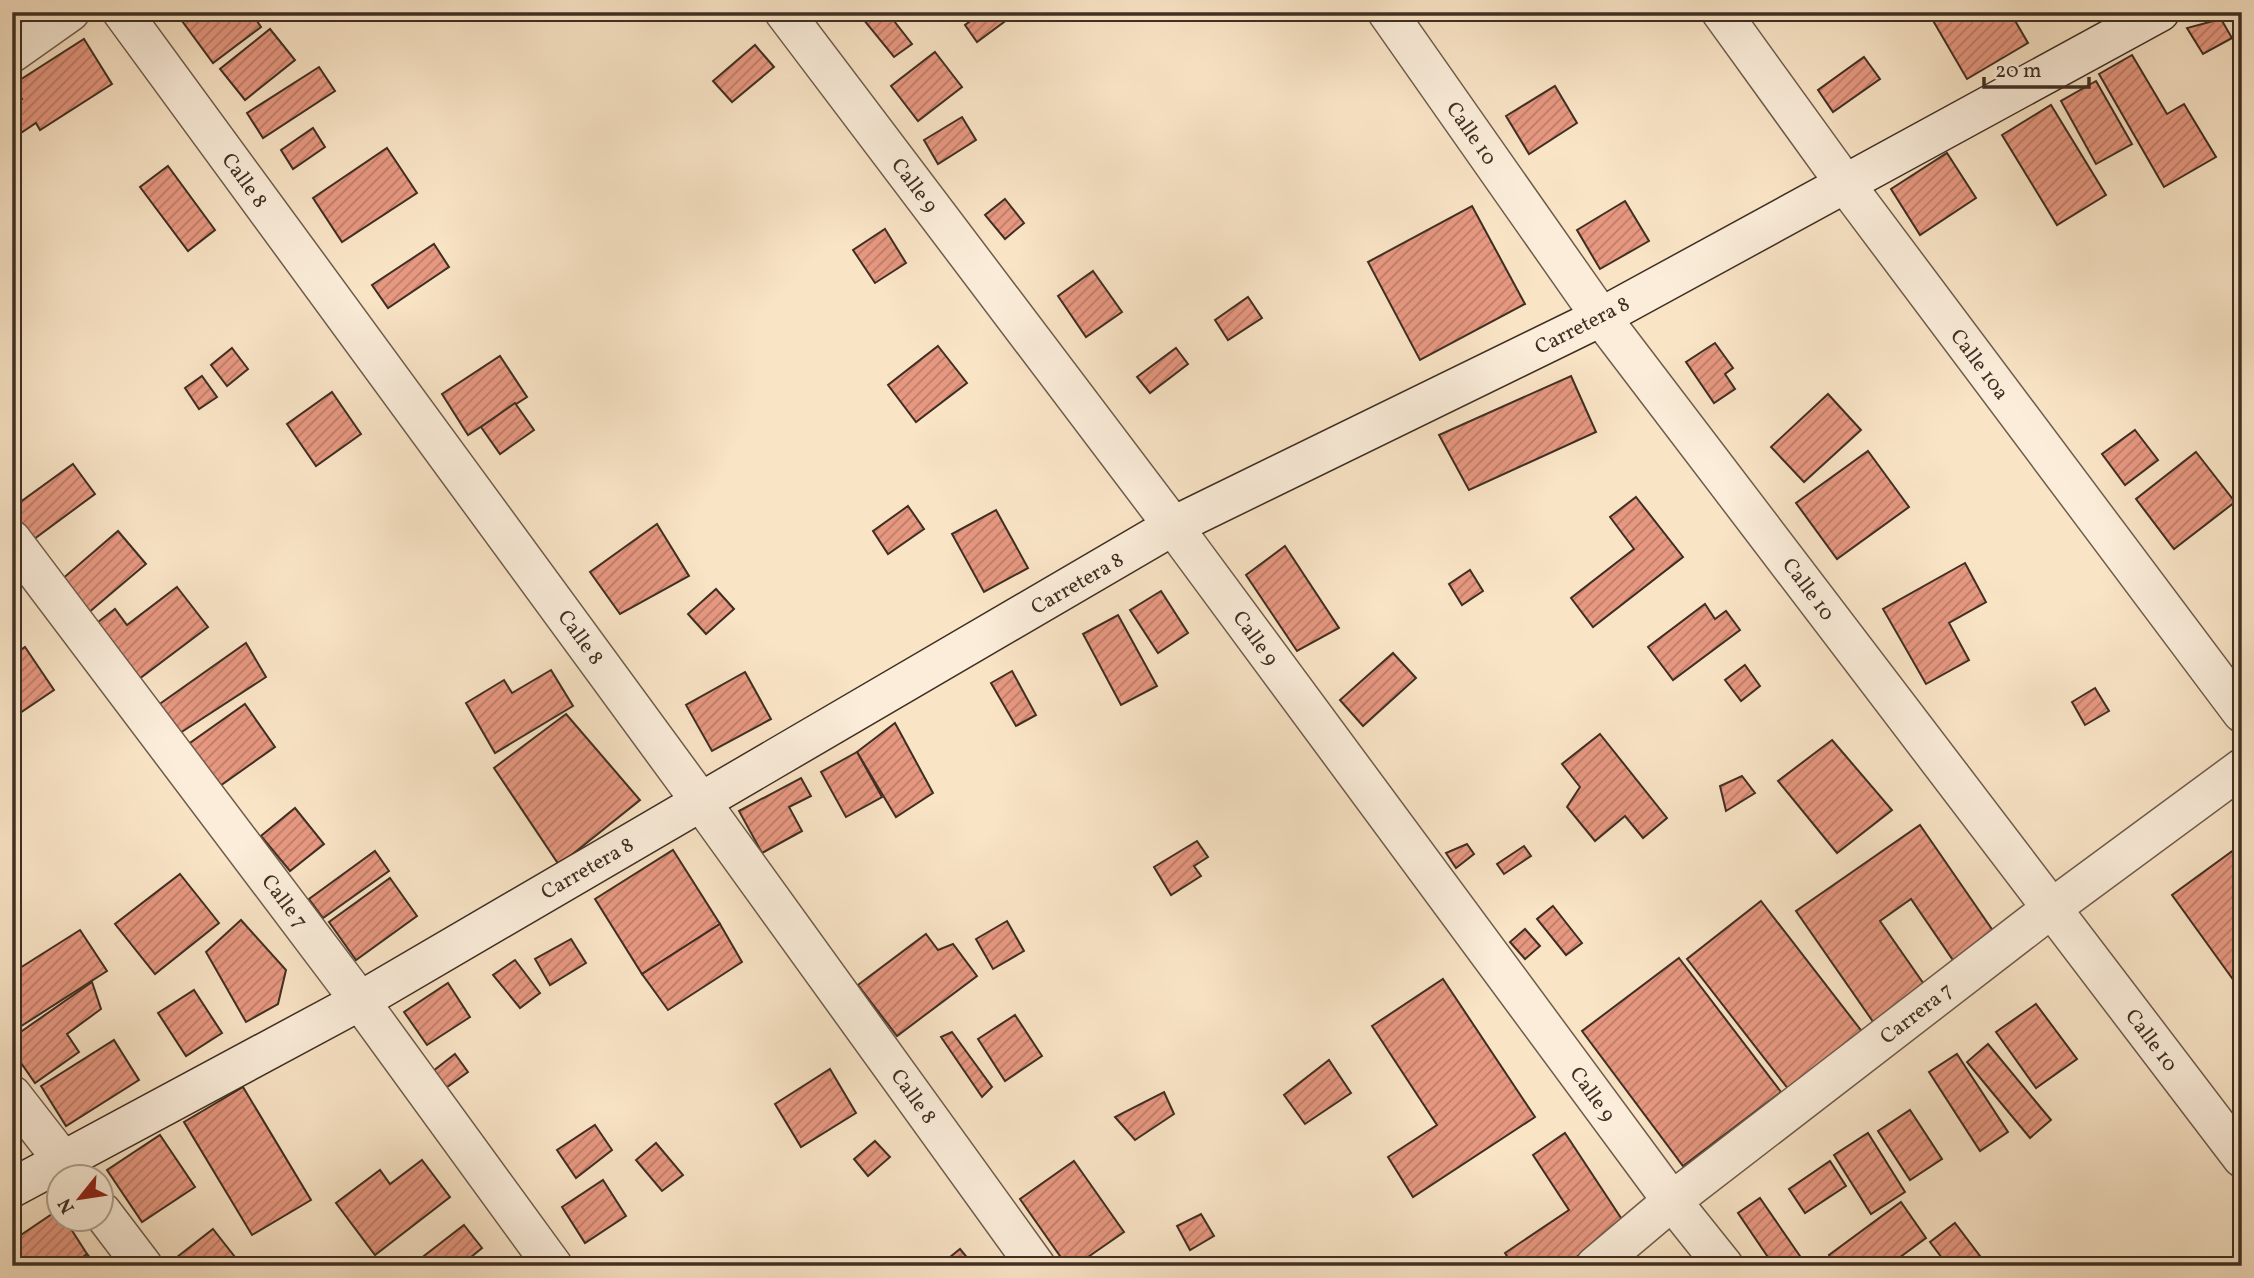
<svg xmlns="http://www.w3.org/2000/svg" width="2254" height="1278" font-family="Vollkorn,serif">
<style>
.building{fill:url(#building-hatch);stroke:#3f2f23;stroke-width:2}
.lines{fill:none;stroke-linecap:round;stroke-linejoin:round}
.street-casing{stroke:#6e5c4c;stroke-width:41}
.secondary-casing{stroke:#3f2f23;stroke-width:41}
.street{stroke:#fbedda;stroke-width:38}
.secondary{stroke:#fbedda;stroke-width:38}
.labels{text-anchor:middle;stroke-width:5;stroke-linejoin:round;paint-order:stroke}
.street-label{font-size:21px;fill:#3f2f23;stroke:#fbedda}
</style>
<defs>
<pattern id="building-hatch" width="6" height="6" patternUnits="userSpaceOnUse" patternTransform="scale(1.75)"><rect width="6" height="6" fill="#e79881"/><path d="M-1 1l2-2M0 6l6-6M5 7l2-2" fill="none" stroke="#bd7c69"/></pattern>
</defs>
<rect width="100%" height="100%" fill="#f9e4c6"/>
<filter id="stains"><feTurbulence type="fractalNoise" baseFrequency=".00286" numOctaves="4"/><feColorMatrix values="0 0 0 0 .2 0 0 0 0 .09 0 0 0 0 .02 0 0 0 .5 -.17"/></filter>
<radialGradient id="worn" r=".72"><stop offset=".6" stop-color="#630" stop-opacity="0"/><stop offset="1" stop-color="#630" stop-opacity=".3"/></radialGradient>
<g class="building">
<polygon points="193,12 251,12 261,27 213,63 182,21"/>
<polygon points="872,12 887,12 912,44 894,57 863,19"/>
<polygon points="983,12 997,12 1004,22 977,42 965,25"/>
<polygon points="1928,12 2010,12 2028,43 1967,79"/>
<polygon points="2221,19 2232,38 2203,54 2187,28"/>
<polygon points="270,29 295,60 245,100 220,69"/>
<polygon points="84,39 112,84 40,130 36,123 12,139 12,101 14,104 22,99 12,85"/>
<polygon points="755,45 774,67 732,102 713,81"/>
<polygon points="935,52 962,87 918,121 891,86"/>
<polygon points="2132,55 2167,114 2184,104 2216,157 2164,187 2099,74"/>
<polygon points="1864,57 1880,79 1833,112 1818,90"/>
<polygon points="319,67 335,91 263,138 247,113"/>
<polygon points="2096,81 2132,144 2096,164 2061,101"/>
<polygon points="1555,86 1577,123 1529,154 1506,116"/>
<polygon points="2051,105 2106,195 2057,225 2002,135"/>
<polygon points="962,117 976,140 938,164 924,140"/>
<polygon points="313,128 325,147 293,169 281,150"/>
<polygon points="387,148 417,193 342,242 313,198"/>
<polygon points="1947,153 1976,198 1920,235 1891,189"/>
<polygon points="168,166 215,230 188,251 140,187"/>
<polygon points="1005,199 1024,223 1005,239 985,215"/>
<polygon points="1625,201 1649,241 1600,269 1577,230"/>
<polygon points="1472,206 1525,304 1420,360 1368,262"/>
<polygon points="885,229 906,263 875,283 853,250"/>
<polygon points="434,244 449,267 388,308 372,285"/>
<polygon points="1093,271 1122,312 1086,337 1058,296"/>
<polygon points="1248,297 1262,318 1228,340 1215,320"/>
<polygon points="1715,343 1733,368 1725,374 1735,389 1714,403 1686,362"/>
<polygon points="938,346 967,383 916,422 888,385"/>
<polygon points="232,348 248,369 227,386 211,365"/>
<polygon points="1176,348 1188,364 1150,393 1137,377"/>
<polygon points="500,356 527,397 468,435 442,394"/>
<polygon points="202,376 217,397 199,409 185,388"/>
<polygon points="1571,376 1596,432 1469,490 1439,435"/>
<polygon points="332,392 361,434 316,466 287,424"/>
<polygon points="1828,394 1861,430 1804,482 1771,447"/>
<polygon points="515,403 534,430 500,454 481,427"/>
<polygon points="2135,430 2158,460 2125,485 2102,454"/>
<polygon points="1868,451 1909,507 1837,559 1796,503"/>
<polygon points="2196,452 2235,502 2174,549 2136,499"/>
<polygon points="73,464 95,494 30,542 12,518 12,508"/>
<polygon points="1636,497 1683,557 1593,627 1571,598 1634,549 1610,517"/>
<polygon points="908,506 924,529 888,554 873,531"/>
<polygon points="996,510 1028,568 984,592 952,534"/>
<polygon points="657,524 689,576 620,614 590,572"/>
<polygon points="118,531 146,564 88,613 61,580"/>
<polygon points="1285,546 1339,628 1297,651 1246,575"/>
<polygon points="1965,563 1986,602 1949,623 1969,660 1926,684 1883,609"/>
<polygon points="1470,570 1483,591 1462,605 1449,584"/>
<polygon points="177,587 208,627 135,682 93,626 115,609 127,625"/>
<polygon points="716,589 734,609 706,634 688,614"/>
<polygon points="1161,591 1188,633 1158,653 1130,610"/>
<polygon points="1705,604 1715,619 1726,611 1740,630 1673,680 1648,647"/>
<polygon points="1118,615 1157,686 1121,705 1083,634"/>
<polygon points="246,643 266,677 174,737 154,708"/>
<polygon points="25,647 54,690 14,717 12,714 12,656"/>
<polygon points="1393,653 1416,678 1363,726 1340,700"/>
<polygon points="1745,665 1760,686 1741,701 1725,680"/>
<polygon points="551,670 573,706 495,753 466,703 504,680 512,693"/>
<polygon points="1012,671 1036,715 1016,726 991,683"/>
<polygon points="745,672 771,719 712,751 686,705"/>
<polygon points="2095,688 2109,711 2085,725 2072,702"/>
<polygon points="245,704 275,747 217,788 187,745"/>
<polygon points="566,714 640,800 559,865 494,768"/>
<polygon points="895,723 933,793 896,817 857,752"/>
<polygon points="1600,734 1667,818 1643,838 1625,816 1595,841 1567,807 1580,787 1562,764"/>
<polygon points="1832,740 1892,810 1837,853 1778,781"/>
<polygon points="857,752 882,797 846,817 821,772"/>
<polygon points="1742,776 1755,793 1726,811 1720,786"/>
<polygon points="801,778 811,796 789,807 802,831 762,853 739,811"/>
<polygon points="295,808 324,844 290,871 261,836"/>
<polygon points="1920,825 1998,938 1957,966 1911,899 1880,921 1928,990 1876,1026 1796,911"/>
<polygon points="1197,841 1208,857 1194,866 1201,876 1171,895 1154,867"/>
<polygon points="1467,844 1474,854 1456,868 1446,853"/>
<polygon points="2242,844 2242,992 2172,895"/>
<polygon points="1524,846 1531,856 1504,874 1497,864"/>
<polygon points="673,850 720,924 642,974 595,899"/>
<polygon points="375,851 389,871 323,918 309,899"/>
<polygon points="180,874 219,923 155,974 115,924"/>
<polygon points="390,878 417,916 356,960 329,922"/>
<polygon points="1761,901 1867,1038 1793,1095 1687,959"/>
<polygon points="1553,906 1582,943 1566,955 1537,919"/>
<polygon points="241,920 286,970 278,1004 246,1022 206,952"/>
<polygon points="1007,921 1024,951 993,969 976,939"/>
<polygon points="720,924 742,962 668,1010 642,974"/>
<polygon points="1525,929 1540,946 1525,959 1510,942"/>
<polygon points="80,930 107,971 12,1032 12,973"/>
<polygon points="926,934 938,950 953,944 977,976 897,1036 858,985"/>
<polygon points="571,939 586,963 550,985 535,959"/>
<polygon points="1679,958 1781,1092 1683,1166 1582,1031"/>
<polygon points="515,960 540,993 520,1008 493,975"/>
<polygon points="1443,979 1535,1117 1413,1197 1388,1157 1437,1125 1372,1026"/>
<polygon points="92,982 101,1009 67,1034 79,1052 35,1083 12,1050 12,1038"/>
<polygon points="448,983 470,1017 427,1045 404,1012"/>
<polygon points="194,990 222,1033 186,1056 158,1013"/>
<polygon points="2036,1004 2077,1059 2036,1088 1996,1032"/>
<polygon points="1015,1015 1042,1056 1005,1081 978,1039"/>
<polygon points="952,1032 992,1087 982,1097 941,1037"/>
<polygon points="114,1040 139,1080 66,1126 41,1086"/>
<polygon points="1988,1044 2051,1120 2030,1138 1967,1062"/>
<polygon points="455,1054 468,1072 436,1095 424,1078"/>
<polygon points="1957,1054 2008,1132 1980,1151 1929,1072"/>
<polygon points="1329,1060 1351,1093 1305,1124 1284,1095"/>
<polygon points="830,1069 856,1113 801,1147 775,1104"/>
<polygon points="243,1087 311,1200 252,1235 184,1122"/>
<polygon points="1164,1092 1174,1114 1135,1140 1115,1117"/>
<polygon points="1910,1110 1942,1159 1910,1180 1878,1131"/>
<polygon points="595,1125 612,1150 576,1178 557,1150"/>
<polygon points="1565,1133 1625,1224 1563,1266 1513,1266 1505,1253 1569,1210 1533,1155"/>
<polygon points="1868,1133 1905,1192 1871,1214 1834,1155"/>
<polygon points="160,1135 195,1187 142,1222 107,1170"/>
<polygon points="875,1141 890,1157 868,1176 854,1159"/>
<polygon points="656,1143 683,1175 662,1191 636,1160"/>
<polygon points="422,1160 450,1197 375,1255 336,1203 380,1170 390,1184"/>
<polygon points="1074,1161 1124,1232 1075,1266 1067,1266 1020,1199"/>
<polygon points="1830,1161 1846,1186 1805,1213 1789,1189"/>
<polygon points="603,1180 626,1216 585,1243 562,1207"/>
<polygon points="1760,1198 1802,1259 1793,1266 1774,1266 1738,1213"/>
<polygon points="1901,1202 1926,1238 1888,1266 1836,1266 1829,1255"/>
<polygon points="58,1210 60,1218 64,1218 87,1254 70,1266 12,1266 12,1241"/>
<polygon points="1201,1214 1214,1236 1190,1250 1177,1226"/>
<polygon points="1955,1223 1986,1264 1984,1266 1948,1266 1930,1242"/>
<polygon points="464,1225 482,1248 460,1266 411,1266"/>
<polygon points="213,1229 242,1266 175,1266 172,1261"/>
<polygon points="960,1249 974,1266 939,1266"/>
<polygon points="87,1254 97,1266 74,1266"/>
</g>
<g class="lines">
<defs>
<g id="street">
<polyline points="122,12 701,802 1036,1266"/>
<polyline points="784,12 1173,526 1672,1201 1724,1266"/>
<polyline points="1387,12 1601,317 2242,1158"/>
<polyline points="1721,12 1846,185 2242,713"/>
<polyline points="12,53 70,12"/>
<polyline points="12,540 360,1001 553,1266"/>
<polyline points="12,1095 75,1176"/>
<polyline points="102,1212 143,1266"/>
<polyline points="1595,1266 1672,1201 2052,908 2242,768"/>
</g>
<polyline id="secondary" points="12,1188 360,1001 1173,526 1601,317 2160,12"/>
</defs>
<use href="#street" class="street-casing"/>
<use href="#secondary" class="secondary-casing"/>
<use href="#street" class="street"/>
<use href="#secondary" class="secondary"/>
</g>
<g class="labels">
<g class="street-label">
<text transform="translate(1472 133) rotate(55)" y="7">Calle 10</text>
<text transform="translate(245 180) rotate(54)" y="7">Calle 8</text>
<text transform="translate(915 185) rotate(53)" y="7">Calle 9</text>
<text transform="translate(1582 325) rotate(-27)" y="7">Carretera 8</text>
<text transform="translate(1980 364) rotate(53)" y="7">Calle 10a</text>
<text transform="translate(1077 583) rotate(-30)" y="7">Carretera 8</text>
<text transform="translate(1809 589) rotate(53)" y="7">Calle 10</text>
<text transform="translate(581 637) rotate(54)" y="7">Calle 8</text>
<text transform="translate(1256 638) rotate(54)" y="7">Calle 9</text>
<text transform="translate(587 868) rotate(-30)" y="7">Carretera 8</text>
<text transform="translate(285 901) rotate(53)" y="7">Calle 7</text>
<text transform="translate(1916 1013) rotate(-38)" y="7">Carrera 7</text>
<text transform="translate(2152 1040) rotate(53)" y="7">Calle 10</text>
<text transform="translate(1593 1094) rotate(54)" y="7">Calle 9</text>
<text transform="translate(914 1096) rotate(54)" y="7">Calle 8</text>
</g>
</g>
<rect width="2254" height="1278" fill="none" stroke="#f9e4c6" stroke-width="42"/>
<rect x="14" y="14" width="2226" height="1250" fill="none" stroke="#3f2f23" stroke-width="3.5"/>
<rect x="21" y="21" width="2212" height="1236" fill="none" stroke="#3f2f23" stroke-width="2"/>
<g transform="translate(80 1198) rotate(240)"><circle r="33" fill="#fbedda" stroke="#b0a191" stroke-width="2"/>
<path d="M0-5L12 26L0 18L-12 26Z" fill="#8f2418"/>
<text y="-10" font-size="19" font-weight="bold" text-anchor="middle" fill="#3f2f23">N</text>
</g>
<path d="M1984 77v10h105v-10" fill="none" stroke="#3f2f23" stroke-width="3.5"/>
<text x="1995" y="77" font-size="21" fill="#3f2f23" stroke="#fbedda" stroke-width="5" paint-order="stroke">20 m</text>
<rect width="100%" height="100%" filter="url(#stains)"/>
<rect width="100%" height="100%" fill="url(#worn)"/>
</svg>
